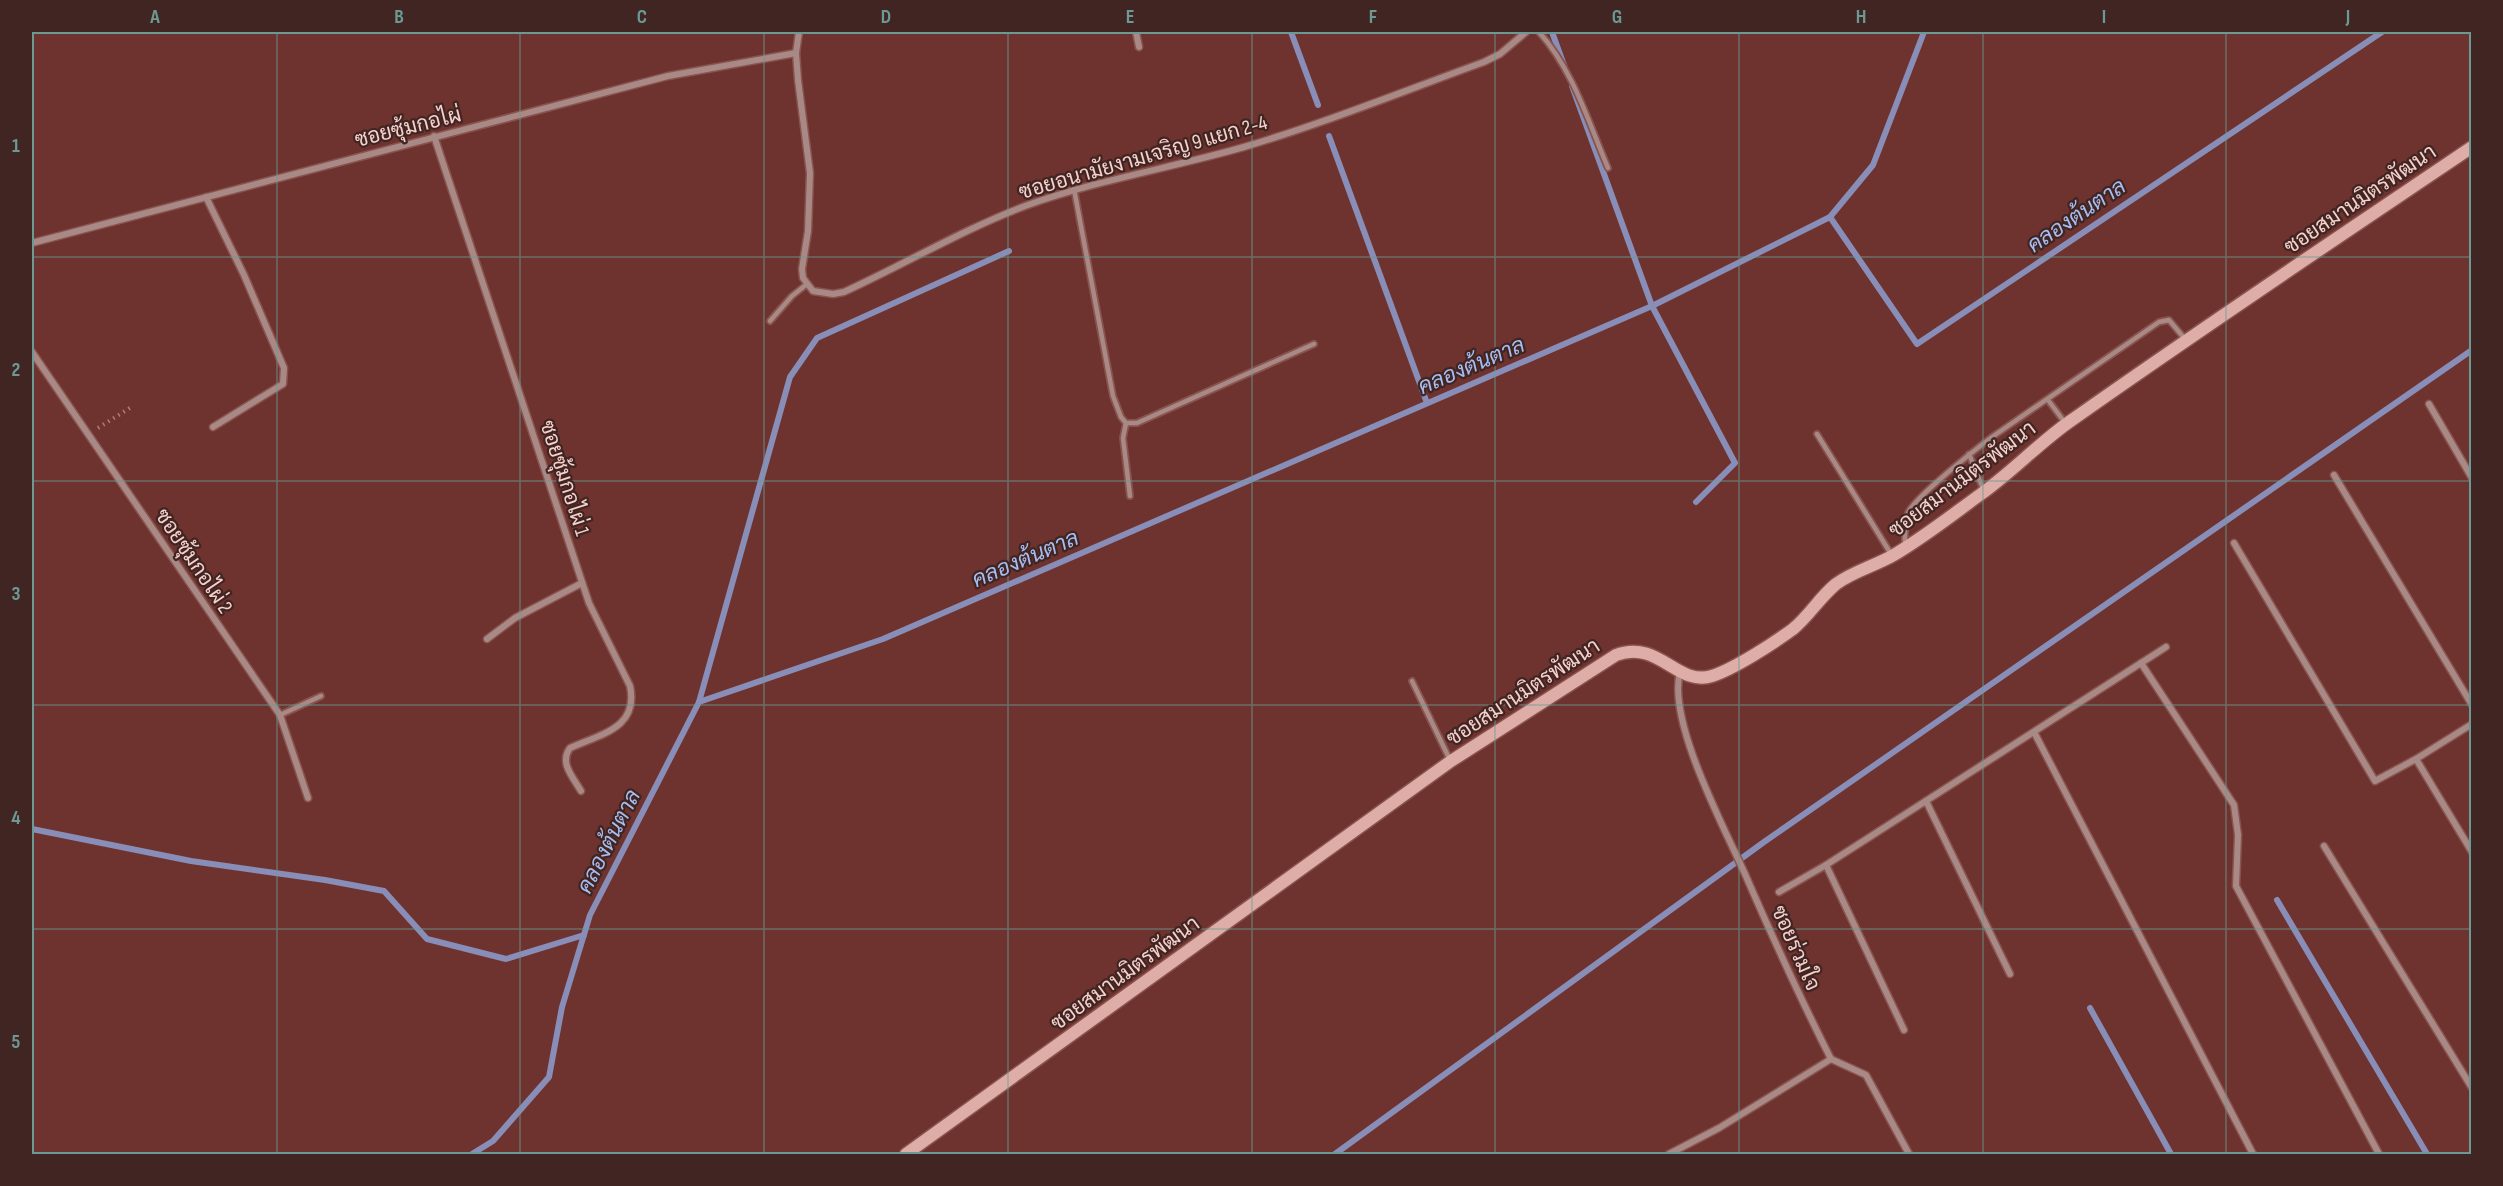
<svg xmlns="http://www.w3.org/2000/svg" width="2503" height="1186" font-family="'Sofia Sans Condensed',Sarabun,sans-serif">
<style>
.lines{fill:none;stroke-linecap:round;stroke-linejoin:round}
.stream{stroke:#888eb8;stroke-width:6}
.lane-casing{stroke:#89534e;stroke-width:8}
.street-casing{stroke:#89534e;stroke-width:9}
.secondary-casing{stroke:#89534e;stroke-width:15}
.path{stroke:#ad7c77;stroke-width:4;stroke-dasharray:1.5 4.5;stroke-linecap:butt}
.lane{stroke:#a88985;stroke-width:4.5}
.street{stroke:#a88985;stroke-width:6}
.secondary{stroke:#deada7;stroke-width:12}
.grid{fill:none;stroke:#6b9a94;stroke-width:1.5;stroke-opacity:0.55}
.labels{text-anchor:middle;stroke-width:4.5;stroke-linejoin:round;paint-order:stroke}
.street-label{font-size:21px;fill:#f6d1cc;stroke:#402522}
.water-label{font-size:22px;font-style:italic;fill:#a7bdf2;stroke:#402522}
.neatline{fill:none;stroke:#6b9a94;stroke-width:2}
.grid-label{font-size:20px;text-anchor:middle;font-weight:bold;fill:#6b9a94}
</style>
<rect width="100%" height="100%" fill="#6e332e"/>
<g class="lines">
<g class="stream">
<polyline points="1291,32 1318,105"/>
<polyline points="1552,32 1565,68"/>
<polyline points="1572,86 1652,306 1735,463 1696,502"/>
<polyline points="1329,136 1427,403"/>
<polyline points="1830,217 1873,165 1924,32"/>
<polyline points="699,702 790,377 817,338 1009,251"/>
<polyline points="32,829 191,861 325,880 384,891 427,939 506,959 584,935"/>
<polyline points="2277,900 2427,1154"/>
<polyline points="2090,1008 2171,1154"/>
<polyline points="472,1154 493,1141 549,1077 562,1007 590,915 699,702 883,639 1652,306 1830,217 1917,344 2382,32"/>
<polyline points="1335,1154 1764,842 2472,350"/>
</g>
<defs>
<g id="lane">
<path d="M1539,32c34,38 49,89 69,136"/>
<polyline points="1074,189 1113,396 1121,417 1126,423 1137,423 1314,344"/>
<polyline points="770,321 792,296 807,284"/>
<polyline points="2048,400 2066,424"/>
<polyline points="1126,423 1123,438 1130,496"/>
<polyline points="1817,434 1891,554"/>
<polyline points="1969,454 1984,491"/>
<path d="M1905,546c0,-11 -1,-23 3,-33 7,-16 68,-64 84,-76l167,-115 10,-2 16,19"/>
<polyline points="1412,681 1450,760"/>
<polyline points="280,715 321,696"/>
</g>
<g id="street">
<path d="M799,32l-3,21 2,27 12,93 -2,58 -6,38 1,9 10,13 20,3 11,-2c61,-28 118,-62 181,-86 72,-26 146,-38 219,-59 81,-24 160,-56 240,-85l16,-8 26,-22"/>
<polyline points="1136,32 1139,47"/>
<path d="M434,136l155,467 41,83c9,42 -29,48 -60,62 -11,15 3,29 11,43"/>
<polyline points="206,197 244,275 284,368 283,384 213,427"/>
<polyline points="32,243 668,76 796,53"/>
<polyline points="32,352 280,715 308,798"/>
<polyline points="2429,404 2472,478"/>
<polyline points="2334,475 2472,705"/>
<polyline points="2234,543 2375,781 2416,759 2472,724"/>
<polyline points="487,639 515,618 582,583"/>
<polyline points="2141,663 2234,805 2238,835 2236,886 2379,1154"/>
<polyline points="2034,732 2253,1154"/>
<polyline points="2416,759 2472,852"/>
<polyline points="1926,801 2010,974"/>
<polyline points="2324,846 2472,1088"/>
<polyline points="1826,865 1904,1030"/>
<polyline points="1779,892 1826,865 2166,647"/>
<polyline points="1831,1059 1866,1075 1909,1154"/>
<path d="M1669,1154l50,-26 112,-69c-31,-61 -59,-123 -86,-185 -21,-47 -78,-153 -65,-202"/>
</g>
<path id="secondary" d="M906,1154l545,-393 165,-106c43,-16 61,32 96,21 22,-7 62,-33 81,-47 16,-13 27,-32 43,-45 16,-12 38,-18 56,-28 31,-18 60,-41 89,-62 31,-22 57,-50 88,-72 133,-94 268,-184 403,-275"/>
</defs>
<use href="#lane" class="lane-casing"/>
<use href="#street" class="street-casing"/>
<use href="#secondary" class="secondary-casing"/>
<polyline class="path" points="98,428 133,406"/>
<use href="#lane" class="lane"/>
<use href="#street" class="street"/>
<use href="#secondary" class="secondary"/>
</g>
<path class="grid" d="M277,32v1122M520,32v1122M764,32v1122M1008,32v1122M1252,32v1122M1495,32v1122M1739,32v1122M1983,32v1122M2226,32v1122M32,257h2440M32,481h2440M32,705h2440M32,929h2440"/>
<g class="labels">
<g class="street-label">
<text transform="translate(408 127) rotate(-14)" y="7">ซอยซุ้มกอไผ่</text>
<text transform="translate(1143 157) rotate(-16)" y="7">ซอยอนามัยงามเจริญ 9 แยก 2-4</text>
<text transform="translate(2360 199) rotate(-34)" y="7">ซอยสมานมิตรพัฒนา</text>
<text transform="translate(565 478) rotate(72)" y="7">ซอยซุ้มกอไผ่ 1</text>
<text transform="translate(1962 479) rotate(-37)" y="7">ซอยสมานมิตรพัฒนา</text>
<text transform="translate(194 561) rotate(56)" y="7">ซอยซุ้มกอไผ่ 2</text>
<text transform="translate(1523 692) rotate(-33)" y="7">ซอยสมานมิตรพัฒนา</text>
<text transform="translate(1796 948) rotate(66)" y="7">ซอยร่วมใจ</text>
<text transform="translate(1125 973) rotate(-36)" y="7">ซอยสมานมิตรพัฒนา</text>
</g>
<g class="water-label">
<text transform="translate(2076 215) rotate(-34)" y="8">คลองต้นตาล</text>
<text transform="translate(1471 365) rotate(-23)" y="8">คลองต้นตาล</text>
<text transform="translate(1025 558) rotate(-23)" y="8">คลองต้นตาล</text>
<text transform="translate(608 841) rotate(-63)" y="8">คลองต้นตาล</text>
</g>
</g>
<rect width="2503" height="1186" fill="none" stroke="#402522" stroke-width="66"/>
<rect x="33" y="33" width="2437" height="1120" class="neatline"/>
<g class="grid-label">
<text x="155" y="23">A</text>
<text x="399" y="23">B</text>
<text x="642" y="23">C</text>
<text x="886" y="23">D</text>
<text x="1130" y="23">E</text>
<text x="1373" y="23">F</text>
<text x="1617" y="23">G</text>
<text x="1861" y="23">H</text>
<text x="2104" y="23">I</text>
<text x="2348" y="23">J</text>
<text x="16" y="152">1</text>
<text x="16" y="376">2</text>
<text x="16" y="600">3</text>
<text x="16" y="824">4</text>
<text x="16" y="1048">5</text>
</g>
</svg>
